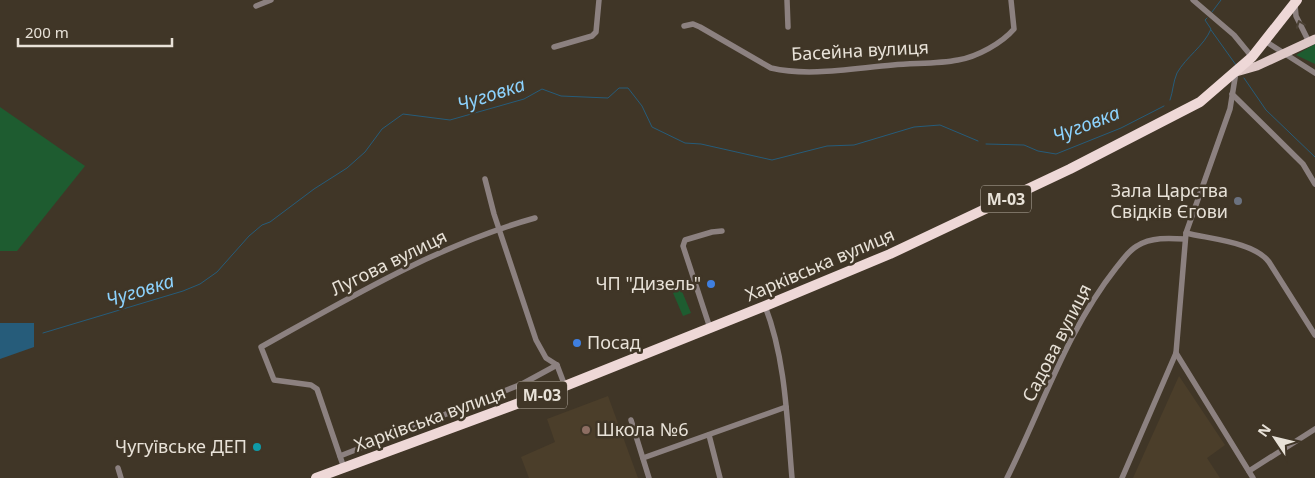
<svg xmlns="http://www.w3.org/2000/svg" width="1315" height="478" font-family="'Noto Sans',sans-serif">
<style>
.built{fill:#4b3e2a}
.green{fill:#1e5c30}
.water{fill:#265c7a}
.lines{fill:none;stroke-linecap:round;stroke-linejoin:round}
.stream{stroke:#265c7a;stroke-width:1}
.minor{stroke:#8c8180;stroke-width:5.5}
.primary{stroke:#dfc9c8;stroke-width:9}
.trunk{stroke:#eed8d7;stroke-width:10}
.oneway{stroke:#4b4134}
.worship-dot{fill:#6b7280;stroke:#403627;stroke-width:2}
.shop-dot{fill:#3f7fe0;stroke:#403627;stroke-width:2}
.education-dot{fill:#8d6e63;stroke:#403627;stroke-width:2}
.culture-dot{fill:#0f9aa8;stroke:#403627;stroke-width:2}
.labels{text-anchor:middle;stroke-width:5;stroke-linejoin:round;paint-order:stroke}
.shield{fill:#403627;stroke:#b6aea3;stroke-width:1}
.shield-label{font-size:16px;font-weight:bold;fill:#e8e2d8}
.street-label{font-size:18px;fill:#e8e2d8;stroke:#403627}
.poi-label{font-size:18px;fill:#e8e2d8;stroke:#403627;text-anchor:end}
.water-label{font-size:19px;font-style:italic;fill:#8cd2fd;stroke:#403627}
</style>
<rect width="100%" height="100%" fill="#403627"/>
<g class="built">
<polygon points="1179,376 1225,445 1207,458 1220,478 1133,478"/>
<polygon points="608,396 638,478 529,478 521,457 555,442 547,419"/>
</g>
<g class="green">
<polygon points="1315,44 1315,64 1296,55"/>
<polygon points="0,107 85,166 17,251 0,251"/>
<polygon points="681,289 691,313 683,316 673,293"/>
</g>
<polygon class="water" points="0,323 34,323 34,347 0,359"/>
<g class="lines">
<g class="stream">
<polyline points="1212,12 1221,0"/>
<polyline points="1211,30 1236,65"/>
<polyline points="1244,78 1266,110 1315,157"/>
<path d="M1170,100c3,-8 3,-18 7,-27 9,-16 27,-27 34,-44l-6,-9 2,-2"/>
<polyline points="986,144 1024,145 1038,151 1056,154 1121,128 1164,106"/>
<polyline points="43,333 183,291 200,284 217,272 249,236 262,225 270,222 314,189 347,168 365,152 382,129 403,114 450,120 524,99 542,89 561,96 608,98 619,88 628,88 642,106 652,127 685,143 701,144 772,160 827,146 854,145 914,127 940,125 978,141"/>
</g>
<g class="minor">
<polyline points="787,0 788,27"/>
<polyline points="1193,0 1234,35 1252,57"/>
<polyline points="1295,5 1296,16 1309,42"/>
<polyline points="256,6 271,0"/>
<path d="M684,26l9,-2 7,3 71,41c38,9 84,0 122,-3 22,-2 45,-1 65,-5 19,-3 44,-17 56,-31l-3,-29"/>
<polyline points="1265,41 1315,73"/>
<polyline points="554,47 592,36 596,32 599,0"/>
<polyline points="1232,94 1303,164 1315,184"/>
<polyline points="485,179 494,214 536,340 546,358 557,365 565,386"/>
<path d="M1186,233c24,6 68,9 83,29l46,73"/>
<path d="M765,306c21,54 22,115 27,172"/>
<polyline points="710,328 683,246 685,240 712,232 722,231"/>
<polyline points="1176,353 1253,478"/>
<polyline points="631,420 649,478"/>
<polyline points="709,435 720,478"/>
<polyline points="340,456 522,384 557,365"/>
<polyline points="643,458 786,407"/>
<polyline points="118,468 121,478"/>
<path d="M344,468l-27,-79 -6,-4 -37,-5 -13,-33c88,-49 177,-102 274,-129"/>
<polyline points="1249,471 1315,429"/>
<path d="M1007,478c35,-70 60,-148 109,-210 6,-7 12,-17 21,-22 14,-9 32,-8 48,-7"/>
<polyline points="1122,478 1176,353 1186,233 1230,109 1236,72"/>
</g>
<polyline class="primary" points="1236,72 1257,66 1315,39"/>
<polyline class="trunk" points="316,478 565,386 765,306 890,254 1070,169 1200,102 1252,57 1297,0"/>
</g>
<defs><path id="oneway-chevron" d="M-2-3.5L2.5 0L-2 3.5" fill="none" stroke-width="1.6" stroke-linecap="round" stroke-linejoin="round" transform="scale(1.25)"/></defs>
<use class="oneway" href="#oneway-chevron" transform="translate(1300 24) rotate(-111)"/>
<circle class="worship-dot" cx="1238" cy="201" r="5"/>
<g class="shop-dot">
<circle cx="711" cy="284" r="5"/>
<circle cx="577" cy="343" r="5"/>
</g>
<circle class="education-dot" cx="586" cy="430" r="5"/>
<circle class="culture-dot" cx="257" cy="447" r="5"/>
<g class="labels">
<g class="shield">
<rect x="981" y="185.5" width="50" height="27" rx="4"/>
<rect x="517" y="381.5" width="50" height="27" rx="4"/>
</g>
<g class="shield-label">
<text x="1006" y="205">М-03</text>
<text x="542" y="401">М-03</text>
</g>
<g class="street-label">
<text transform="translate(860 51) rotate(-3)" y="6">Басейна вулиця</text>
<text transform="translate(389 263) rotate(-26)" y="6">Лугова вулиця</text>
<text transform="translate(820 265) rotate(-23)" y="6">Харківська вулиця</text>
<text transform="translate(1057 343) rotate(-63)" y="6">Садова вулиця</text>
<text transform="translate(430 419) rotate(-20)" y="6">Харківська вулиця</text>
</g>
<g class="poi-label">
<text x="1228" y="197">Зала Царства<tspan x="1228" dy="21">Свідків Єгови</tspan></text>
<text x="701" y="290">ЧП "Дизель"</text>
<text x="587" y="349" text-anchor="start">Посад</text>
<text x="596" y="436" text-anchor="start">Школа №6</text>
<text x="247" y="453">Чугуївське ДЕП</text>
</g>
<g class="water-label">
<text transform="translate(491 94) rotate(-18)" y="7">Чуговка</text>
<text transform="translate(1086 124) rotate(-21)" y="7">Чуговка</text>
<text transform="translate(140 290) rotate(-17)" y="7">Чуговка</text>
</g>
</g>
<g transform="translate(1275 438) rotate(305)" stroke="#403627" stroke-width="4" paint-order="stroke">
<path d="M0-4L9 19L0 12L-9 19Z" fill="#e8e2d8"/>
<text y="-8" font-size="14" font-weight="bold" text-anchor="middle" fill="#e8e2d8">N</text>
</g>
<path d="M18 38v8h154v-8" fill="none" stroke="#e8e2d8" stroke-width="2.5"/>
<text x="25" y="38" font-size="15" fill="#e8e2d8" stroke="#403627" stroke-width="4" paint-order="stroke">200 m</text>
</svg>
